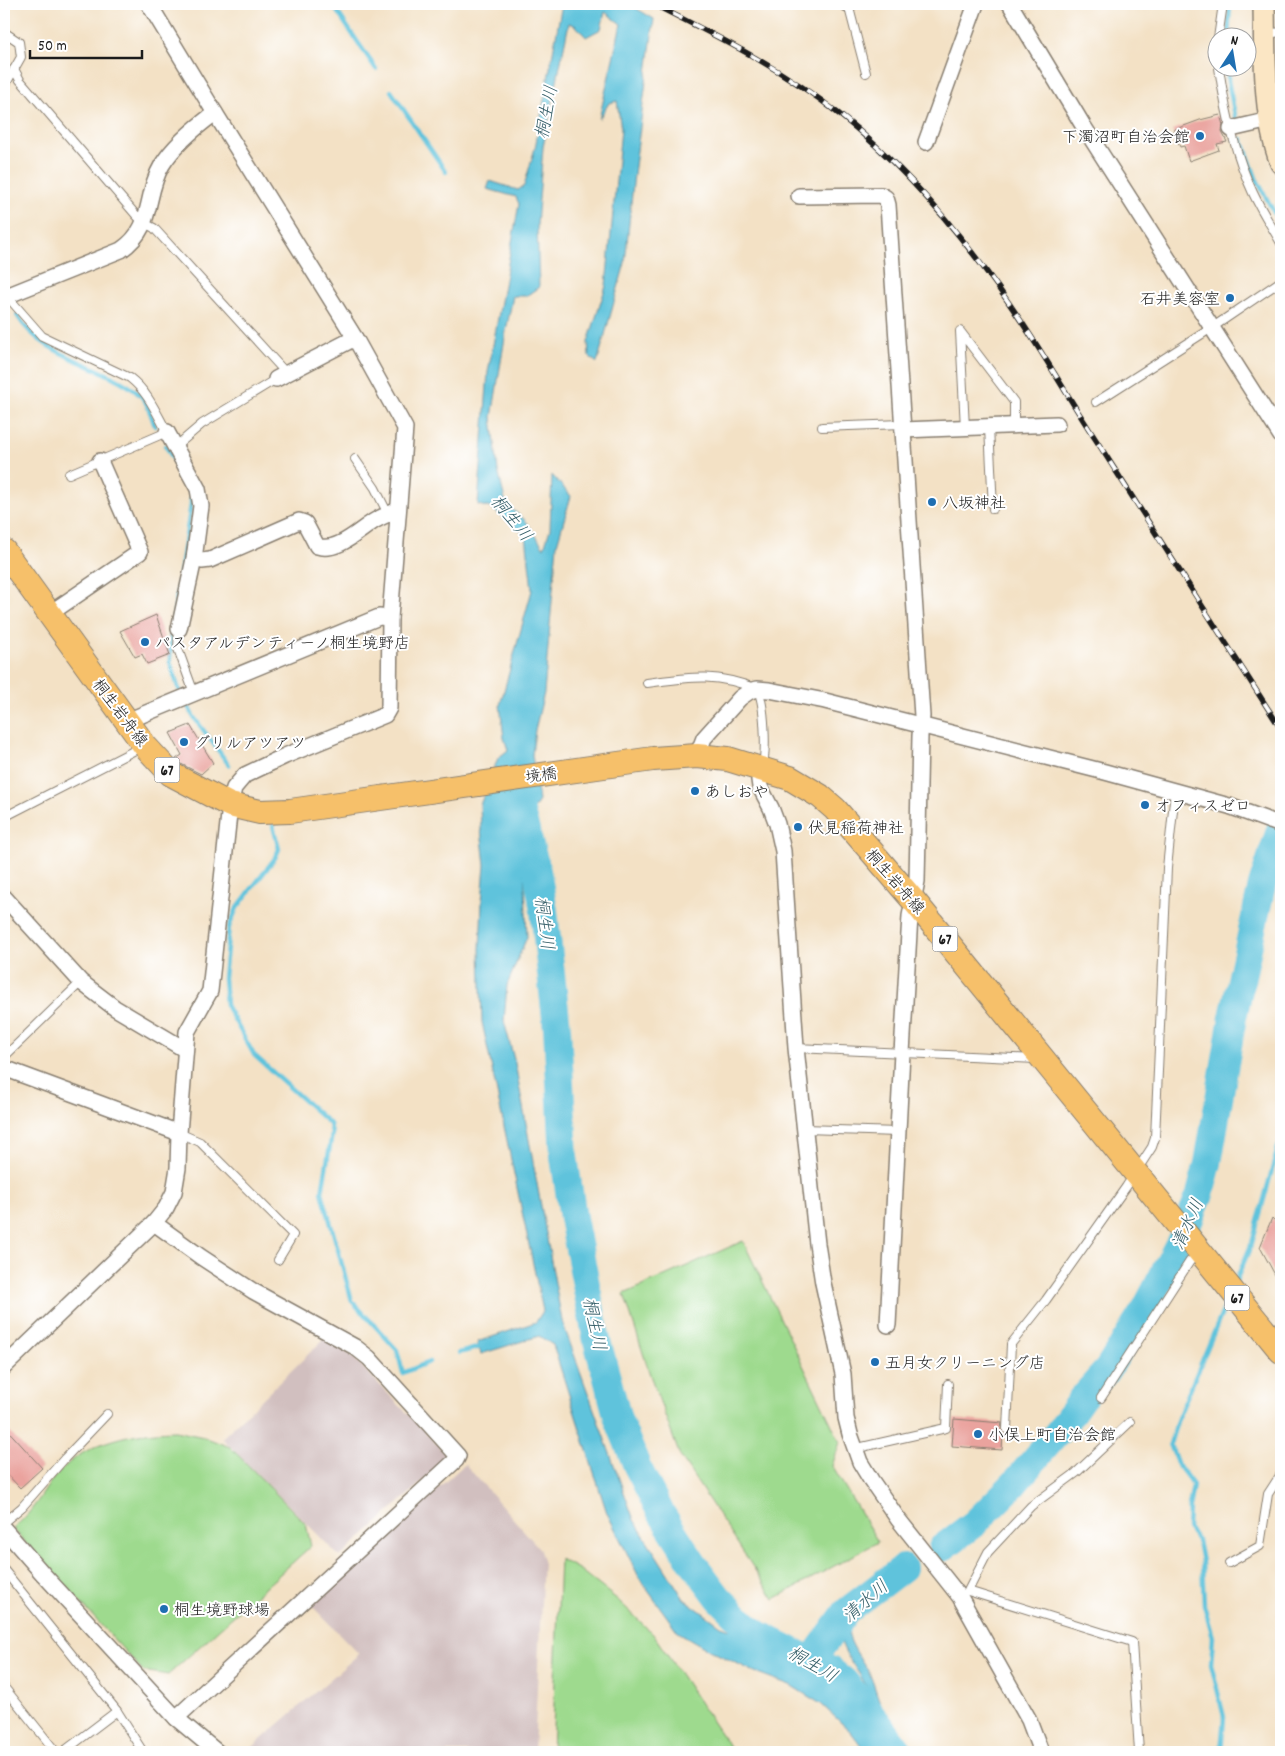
<svg xmlns="http://www.w3.org/2000/svg" width="1285" height="1756" font-family="Dekko,'Klee One',sans-serif">
<style>
.industrial{fill:#d1bfbf}
.green{fill:#9eda8e;stroke:#5d7b55}
.water{fill:#5ec3dc;stroke:#3d707c}
.lines{fill:none;stroke-linecap:round;stroke-linejoin:round}
.stream{stroke:#5ec3dc;stroke-width:4.5}
.river{stroke:#5ec3dc;stroke-width:28}
.building{fill:#eaa39e}
.service-casing{stroke:#887e70;stroke-width:10}
.minor-casing{stroke:#887e70;stroke-width:18}
.secondary-casing{stroke:#887e70;stroke-width:24}
.primary-casing{stroke:#887e70;stroke-width:26}
.service{stroke:#fff;stroke-width:8}
.minor{stroke:#fff;stroke-width:15}
.secondary{stroke:#fbe6c4;stroke-width:21}
.primary{stroke:#f6c06b;stroke-width:24}
.rail-casing{stroke:#1c1c1c;stroke-width:5.5}
.rail{stroke:#fff;stroke-width:4;stroke-dasharray:11;stroke-linecap:butt}
.poi-dot{fill:#1f6fb2;stroke:#fff;stroke-width:2}
.labels{text-anchor:middle;stroke-width:4;stroke-linejoin:round;paint-order:stroke}
.shield{fill:#fff;stroke:#606060;stroke-width:1}
.shield-label{font-size:15px;font-weight:bold;fill:#1c1c1c}
.poi-label{font-size:16px;fill:#1c1c1c;stroke:#fff;text-anchor:start}
.street-label{font-size:16px;fill:#1c1c1c;stroke:#fff}
.water-label{font-size:18px;font-style:italic;fill:#365f69;stroke:#fff}
</style>
<rect width="100%" height="100%" fill="#fff"/>
<filter id="ink" filterUnits="userSpaceOnUse"><feTurbulence type="fractalNoise" baseFrequency=".02" numOctaves="2"/><feDisplacementMap in="SourceGraphic" scale="10" xChannelSelector="R" yChannelSelector="G"/><feConvolveMatrix kernelMatrix="1 2 1 2 8 2 1 2 1" color-interpolation-filters="sRGB"/></filter>
<filter id="wash" filterUnits="userSpaceOnUse"><feTurbulence type="fractalNoise" baseFrequency=".0096" numOctaves="4" result="noise"/><feDisplacementMap in="SourceGraphic" scale="20" xChannelSelector="R" yChannelSelector="G"/><feGaussianBlur stdDeviation="1.12" result="paint"/><feColorMatrix in="noise" values="0 0 0 0 0 0 0 0 0 0 0 0 0 0 0 0 0 1.4 0 .05"/><feComposite in="paint" operator="in"/></filter>
<g filter="url(#wash)">
<rect width="100%" height="100%" fill="#f3e1c5"/>
<g class="industrial">
<polygon points="325,1338 353,1357 446,1454 446,1460 340,1557 222,1438"/>
<polygon points="465,1464 539,1548 543,1560 534,1752 247,1752 359,1654 310,1604"/>
</g>
<g class="green">
<polygon points="743,1241 840,1442 832,1466 878,1542 774,1599 680,1456 650,1375 624,1294"/>
<path d="M175,1431l29,6 26,10 76,77 5,22 -143,129 -25,-4 -130,-142c7,-7 15,-14 21,-23 9,-11 14,-23 25,-34 31,-32 74,-40 116,-41z"/>
<polygon points="560,1559 580,1570 618,1600 653,1634 733,1752 552,1752"/>
</g>
<path class="water" d="M562,4h67l25,15 -20,155 -9,89 -28,100 -8,-7 -1,-14 18,-56 15,-157 -4,-28 -8,2 -10,16 22,-95 -16,-12 -4,17 -15,8 -10,-11 -7,-3 -26,124 -6,78 2,62 -13,9h-13l-7,35 -14,86 6,54 8,33 20,17 18,27 6,-19 2,-54 19,21 -14,48 -13,149 -9,37 -3,25 7,46 -4,6 -11,4 -1,28 4,98 -20,48 -3,36 11,42 47,258 72,199 50,79 37,27 39,13 32,16 38,25 39,39c5,-25 -4,-36 -17,-56 -36,-54 3,-78 46,-104l9,17c-14,8 -45,23 -54,36 -16,22 9,45 17,63 6,14 9,29 17,43 6,13 15,23 24,34h-45l-15,-20 -30,-28 -31,-19 -35,-13 -46,-22 -31,-18 -37,-51 -34,-68 -54,-168 -14,-9 -58,18 -4,-12 59,-20 7,-11 -61,-289 -2,-73 2,-47 3,-37 -4,-36 -1,-24 18,-47 10,-8 -4,-12 -4,-33 32,-115 -6,-55 -35,-27 -13,-3 10,-133 31,-168 -3,-7 -29,-8 3,-8 28,9 6,-4 11,-38z"/>
<g class="lines">
<g class="stream">
<polyline points="332,4 376,69"/>
<polyline points="1228,38 1230,4"/>
<polyline points="1228,68 1228,81 1236,120"/>
<polyline points="391,91 446,172"/>
<polyline points="1242,139 1256,178 1281,226"/>
<path d="M17,315c22,37 68,46 103,66 9,5 19,11 25,20 4,7 7,17 10,25"/>
<polyline points="166,446 191,492 191,504 171,634 170,662 178,687 193,716 229,765"/>
<polyline points="273,826 279,849 275,858 237,908 229,927 224,978 226,1005 254,1055 330,1124 332,1134 322,1192 352,1301 397,1350 403,1373 429,1362"/>
<polyline points="1235,1283 1252,1243 1281,1137"/>
<polyline points="459,1353 484,1346"/>
<polyline points="1221,1752 1224,1717 1211,1664 1213,1637 1204,1605 1202,1562 1198,1541 1188,1528 1189,1507 1193,1485 1178,1465 1170,1444 1178,1418 1228,1299"/>
</g>
<g class="river">
<polyline points="514,787 537,871 544,911 557,1028 564,1157 573,1218 597,1341 618,1419 637,1466 661,1513 693,1563 719,1598 747,1626 760,1635 830,1670 844,1681 866,1707 900,1752"/>
<polyline points="942,1548 975,1523 1013,1485 1059,1431 1082,1398 1108,1369 1147,1306 1183,1236 1200,1194 1208,1163 1233,1017 1262,885 1281,827"/>
<polyline points="812,1660 847,1611 903,1568"/>
</g>
</g>
<g id="blocks">
<g class="building">
<polygon points="1220,115 1223,125 1222,132 1227,142 1217,144 1219,150 1189,161 1184,146 1180,147 1173,130 1200,120"/>
<polygon points="156,615 170,655 147,664 142,654 135,657 120,631"/>
<polygon points="190,725 213,763 201,774 179,763 176,759 182,755 170,733"/>
<polygon points="1272,1218 1281,1227 1281,1286 1260,1247"/>
<polygon points="954,1419 1002,1423 1001,1429 1003,1433 1002,1450 952,1446"/>
<polygon points="4,1426 42,1468 20,1488 4,1471"/>
</g>
</g>
</g>
<g filter="url(#ink)">
<use href="#blocks" fill-opacity="0" stroke="#887e70" stroke-width="1"/>
<g class="lines">
<defs>
<g id="service">
<polyline points="848,4 866,73"/>
<polyline points="4,32 19,42 21,57 4,87"/>
<polyline points="1266,34 1281,32"/>
<polyline points="1218,38 1223,4"/>
<polyline points="1218,41 1218,51"/>
<path d="M1219,68c6,41 16,87 34,125 8,17 19,34 28,50"/>
<polyline points="14,69 20,80 136,215 144,223 154,228 286,373"/>
<path d="M7,296l35,40 88,42c18,14 26,34 37,54l-98,42"/>
<polyline points="1096,402 1213,327 1281,281"/>
<polyline points="822,427 902,424"/>
<polyline points="989,427 993,509"/>
<polyline points="965,428 960,331 1014,402 1014,426"/>
<polyline points="174,448 202,424 276,379"/>
<polyline points="355,459 375,488 388,514"/>
<polyline points="179,629 178,649 194,693"/>
<path d="M647,683c44,-6 67,-11 110,6 8,13 10,64 5,79"/>
<polyline points="4,817 143,746"/>
<polyline points="796,1048 1036,1059"/>
<polyline points="4,1057 81,982"/>
<polyline points="805,1129 898,1132"/>
<polyline points="179,1133 200,1142 293,1235 278,1260"/>
<polyline points="1101,1398 1190,1261 1199,1255"/>
<polyline points="1130,1422 1076,1473 1031,1506 988,1552 968,1591 1132,1642 1139,1752"/>
<polyline points="1007,1429 1011,1344 1046,1300 1126,1187 1152,1147 1155,1138 1167,868 1175,791"/>
<polyline points="856,1451 862,1447 946,1428 948,1384"/>
<polyline points="4,1522 22,1507 65,1458 107,1414"/>
<polyline points="1229,1563 1260,1546 1268,1494 1281,1474"/>
<polyline points="4,1570 117,1711 143,1752"/>
<polyline points="4,1687 56,1752"/>
<polyline points="63,1752 117,1711"/>
</g>
<g id="minor">
<polyline points="848,4 849,4"/>
<polyline points="1010,4 1084,127 1281,436"/>
<polyline points="1231,129 1270,120"/>
<polyline points="926,142 976,4"/>
<polyline points="799,196 881,195 886,198 888,205 922,716 920,736 917,881 910,916 902,1053 888,1325"/>
<path d="M4,297l117,-47c34,-23 23,-55 41,-85 12,-20 34,-38 53,-52"/>
<polyline points="276,379 355,338"/>
<polyline points="903,430 1057,424"/>
<polyline points="167,432 198,489 201,506 194,559 179,629"/>
<path d="M194,559l8,2 8,-1 89,-39 6,2 12,23c21,7 43,-17 59,-26 7,-4 15,-7 22,-10"/>
<polyline points="49,614 140,552 100,461"/>
<polyline points="127,721 379,617 390,618"/>
<polyline points="697,756 704,738 740,698 750,691 757,689 769,690 825,701 1105,772 1229,806 1281,825"/>
<polyline points="761,769 759,780 760,787 771,808 777,824 783,851 796,1048 817,1244 823,1283 843,1374 846,1418 850,1434 860,1462 871,1480 898,1519 960,1597 1029,1720 1041,1752"/>
<polyline points="4,897 81,982 115,1008 184,1049"/>
<polyline points="4,1068 179,1133"/>
<polyline points="154,1223 201,1257 253,1291 355,1347 369,1358 458,1456 456,1460 176,1718"/>
<polyline points="4,1367 154,1223 166,1208 174,1192 178,1168 179,1133 187,1032 210,991 230,805 234,788 245,775 285,756 385,715 389,708 390,618 405,428 355,338 215,113 149,4"/>
<polyline points="4,1529 44,1575 176,1718 217,1752"/>
</g>
<path id="secondary" d="M1264,4c1,50 -1,112 17,159"/>
<polyline id="primary" points="4,551 145,746 171,774 230,805 260,812 290,811 653,759 697,756 728,759 790,778 820,796 835,809 914,901 1281,1351"/>
</defs>
<use href="#service" class="service-casing"/>
<use href="#minor" class="minor-casing"/>
<use href="#secondary" class="secondary-casing"/>
<use href="#primary" class="primary-casing"/>
<use href="#service" class="service"/>
<use href="#minor" class="minor"/>
<use href="#secondary" class="secondary"/>
<use href="#primary" class="primary"/>
<defs>
<path id="rail" d="M653,4c64,32 130,65 186,110 79,63 143,145 197,230 20,31 39,64 60,96 61,96 123,192 185,289"/>
</defs>
<use href="#rail" class="rail-casing"/>
<use href="#rail" class="rail"/>
</g>
</g>
<g class="poi-dot">
<circle cx="1200" cy="136" r="5"/>
<circle cx="1230" cy="298" r="5"/>
<circle cx="932" cy="502" r="5"/>
<circle cx="145" cy="642" r="5"/>
<circle cx="184" cy="742" r="5"/>
<circle cx="695" cy="791" r="5"/>
<circle cx="1145" cy="805" r="5"/>
<circle cx="798" cy="827" r="5"/>
<circle cx="875" cy="1362" r="5"/>
<circle cx="978" cy="1434" r="5"/>
<circle cx="164" cy="1609" r="5"/>
</g>
<g class="labels">
<g class="shield">
<rect x="154.5" y="757.5" width="25" height="25" rx="4"/>
<rect x="932.5" y="926.5" width="25" height="25" rx="4"/>
<rect x="1224.5" y="1285.5" width="25" height="25" rx="4"/>
</g>
<g class="shield-label">
<text x="167" y="775">67</text>
<text x="945" y="944">67</text>
<text x="1237" y="1303">67</text>
</g>
<g class="poi-label">
<text x="1190" y="142" text-anchor="end">下濁沼町自治会館</text>
<text x="1220" y="304" text-anchor="end">石井美容室</text>
<text x="942" y="508">八坂神社</text>
<text x="155" y="648">パスタアルデンティーノ桐生境野店</text>
<text x="194" y="748">グリルアツアツ</text>
<text x="705" y="797">あしおや</text>
<text x="1155" y="811">オフィスゼロ</text>
<text x="808" y="833">伏見稲荷神社</text>
<text x="885" y="1368">五月女クリーニング店</text>
<text x="988" y="1440">小俣上町自治会館</text>
<text x="174" y="1615">桐生境野球場</text>
</g>
<g class="street-label">
<text transform="translate(121 712) rotate(53)" y="6">桐生岩舟線</text>
<text transform="translate(541 774) rotate(-8)" y="6">境橋</text>
<text transform="translate(896 881) rotate(49)" y="6">桐生岩舟線</text>
</g>
<g class="water-label">
<text transform="translate(546 112) rotate(-79)" y="6">桐生川</text>
<text transform="translate(512 518) rotate(51)" y="6">桐生川</text>
<text transform="translate(545 923) rotate(83)" y="6">桐生川</text>
<text transform="translate(1187 1224) rotate(-66)" y="6">清水川</text>
<text transform="translate(595 1324) rotate(78)" y="6">桐生川</text>
<text transform="translate(865 1601) rotate(-41)" y="6">清水川</text>
<text transform="translate(813 1664) rotate(30)" y="6">桐生川</text>
</g>
</g>
<rect width="1285" height="1756" fill="none" stroke="#fff" stroke-width="20"/>
<g transform="translate(1232 52) rotate(12)"><circle r="24" fill="#ffffff" stroke="#a4a4a4"/>
<path d="M0-4L9 19L0 12L-9 19Z" fill="#1f6fb2"/>
<text y="-8" font-size="14" font-weight="bold" text-anchor="middle" fill="#1c1c1c">N</text>
</g>
<path d="M30 50v8h112v-8" fill="none" stroke="#1c1c1c" stroke-width="2.5"/>
<text x="38" y="50" font-size="15" fill="#1c1c1c" stroke="#ffffff" stroke-width="4" paint-order="stroke">50 m</text>
</svg>
